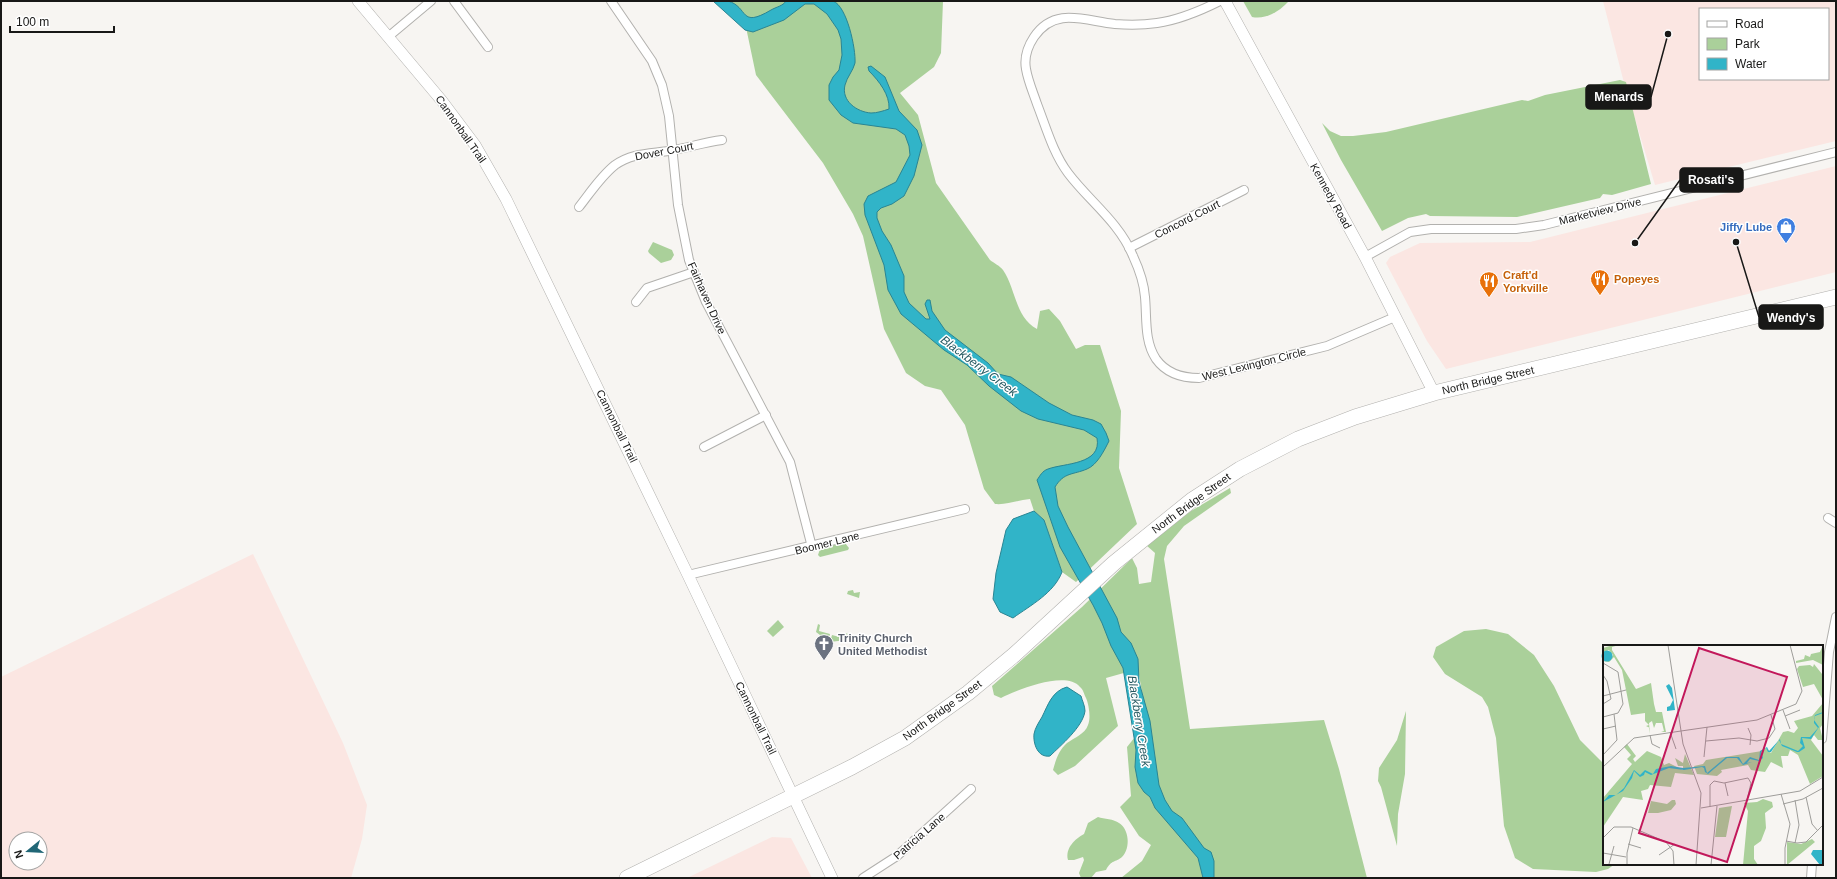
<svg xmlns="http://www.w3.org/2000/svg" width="1837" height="879" font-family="Arial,sans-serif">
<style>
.commercial{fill:#fbe6e2;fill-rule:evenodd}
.green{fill:#aad09a}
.water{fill:#31b4c8;stroke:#2a8593}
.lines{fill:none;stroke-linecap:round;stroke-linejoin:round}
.street-casing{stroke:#b2b1ae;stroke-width:10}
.secondary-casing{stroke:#b2b1ae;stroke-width:12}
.highway-casing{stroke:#b2b1ae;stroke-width:16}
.street{stroke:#fff;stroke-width:8}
.secondary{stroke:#fff;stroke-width:11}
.highway{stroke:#fff;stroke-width:15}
.labels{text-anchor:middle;stroke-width:3;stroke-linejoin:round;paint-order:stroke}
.street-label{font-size:11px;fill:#181817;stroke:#fff}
.shop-label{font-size:11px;font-weight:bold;fill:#366cbe;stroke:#fff;text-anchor:end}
.food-label{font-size:11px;font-weight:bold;fill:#c56008;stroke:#fff;text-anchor:start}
.worship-label{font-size:11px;font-weight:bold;fill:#5b616d;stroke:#fff;text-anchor:start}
.water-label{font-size:12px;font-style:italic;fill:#255961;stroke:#fff}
.inset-road{fill:none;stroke:#9e9d9a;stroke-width:1}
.view{fill:#c2185b;fill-opacity:0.15;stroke:#c2185b;stroke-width:2}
.inset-edge{fill:none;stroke:#181817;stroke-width:2}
.leader{fill:none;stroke:#181817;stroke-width:1.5}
.callout-dot{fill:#181817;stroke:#fff;stroke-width:1.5}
.callout{fill:#181817;stroke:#181817;stroke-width:1.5}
.callout-label{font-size:12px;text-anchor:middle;font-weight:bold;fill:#fff}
</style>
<rect width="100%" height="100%" fill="#f7f5f2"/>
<g class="commercial">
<path d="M1603,1h233v140l-181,44 -32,-106zM1700,9h128v70h-128z"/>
<polygon points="1836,166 1836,272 1446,369 1427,341 1386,263 1390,257 1420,243 1530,242"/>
<path d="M253,554l90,189 24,62 -5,34 -11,39h-350v-201zM16,839h24v24h-24z"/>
<polygon points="772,837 791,838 812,878 687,878"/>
</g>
<g class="green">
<path d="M728,1h215l-2,52 -7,14 -34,26 18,22 18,68 54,77c4,3 10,6 13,10 13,19 12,47 34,59l3,-18 9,-2 11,12 16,28 9,-4h15l21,66 -2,57 18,56 -61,58 -14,-10 -18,-52 -10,-9 -4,-12c-12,1 -22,6 -35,5l-11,-15 -19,-64 -24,-35 -16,-4 -19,-13 -22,-44 -21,-93 -10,-22 -30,-51 -67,-88 -13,-62z"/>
<path d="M1243,1h46c-9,10 -23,19 -37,16z"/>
<polygon points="1620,80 1626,82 1651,184 1612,195 1603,194 1600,198 1517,217 1430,216 1426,214 1408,218 1382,231 1341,160 1322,123 1330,131 1341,136 1353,136 1386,132 1522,100 1528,101 1545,95"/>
<polygon points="653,242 672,250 674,255 671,260 661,263 649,253 648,251"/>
<path d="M1230,488l1,5 -47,33 -17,20 -3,13 26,170 134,-9 15,49 28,109h-246l21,-17 9,-16 -12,-9 -19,-29 11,-11 -4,-49 20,-25 -9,-53 -32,9 12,48 -43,40 -17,9 -5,-5c3,-11 6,-20 14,-27 7,-5 18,-9 21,-18 3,-7 1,-20 -2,-27 -2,-4 -3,-9 -6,-11 -14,-17 -63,3 -79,11l-7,-3 -2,-9 90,-79 50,-49 5,10 2,16 12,-2 4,-29 -9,-8 45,-34z"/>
<polygon points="841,543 845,543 849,548 848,550 820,557 818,555 820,549"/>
<polygon points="853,590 854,593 860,592 859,598 847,594 848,591"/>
<polygon points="778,620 784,627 773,637 767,631"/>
<polygon points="818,624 820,625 819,631 830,634 828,641 816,632"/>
<polygon points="1486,629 1508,634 1534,655 1554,686 1580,740 1604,764 1604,864 1615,864 1608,869 1596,872 1533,869 1515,858 1504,826 1496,738 1488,707 1482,697 1445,674 1433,657 1436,647 1464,631"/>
<polygon points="845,633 848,634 846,640 830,642 832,635 843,638"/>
<polygon points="1406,711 1405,774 1398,814 1397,846 1381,787 1378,781 1379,768 1397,740"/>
<path d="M1098,817c6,2 16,2 21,6 10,6 12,25 3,34 -7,6 -10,2 -16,13l-10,2 -5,6h-10l-2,-5 5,-13 -1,-3 -9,3h-6c-3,-12 7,-21 16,-26l4,-11z"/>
</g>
<g class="water">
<path d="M713,1c4,0 11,-1 15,0 21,6 11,28 43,9 5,-3 12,-4 15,-9 9,0 41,-1 47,0 14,5 23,48 22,62 -2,8 -8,14 -10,22 -4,16 12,27 26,28 6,0 12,-2 18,-4 1,-14 -10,-28 -20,-38l-1,-4 3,-1 14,11 14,34 18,19 5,15 -8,31 -10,20 -12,8 -11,4 -4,4v6l5,13 9,14 13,31v16l5,11 17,16h4l-5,-15 2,-4h3l2,11 13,19 43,33 10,11 13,3 38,26 23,12 21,5 8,4 5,9 3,8c-5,10 -12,24 -22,28 -14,6 -23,3 -32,18l3,19 10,21 49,91 4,14 10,11 7,16 1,23 11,39 9,64 6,15 7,11 10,7 22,30 7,4 3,9v17h-11l-5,-20 -43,-50 -5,-11 -6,-5 -6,-9 -3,-16 1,-17 -13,-82 -12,-22 -9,-23 -9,-18 -33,-58 -23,-67c3,-4 5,-9 11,-11 16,-6 54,-4 49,-31l-13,-8 -46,-11 -17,-8 -32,-25 -22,-21 -23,-15 -43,-36 -13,-24 -4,-25 -19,-50 -1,-11 4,-8 28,-14 14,-27 -1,-9 -4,-11 -9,-6 -43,-6 -12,-8 -12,-15v-15l4,-8 6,-7 3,-15 -1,-16 -3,-9 -11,-16 -13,-10h-9l-21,16 -31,12 -8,-2z"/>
<path d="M1034,511l10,9 18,52c-8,21 -31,33 -49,46l-13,-6 -7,-13 3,-26 10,-43 7,-11z"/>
<path d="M1067,687l14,9c1,4 4,10 4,15 -2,16 -25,35 -35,45 -12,2 -17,-12 -16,-22 1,-6 5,-12 8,-17 6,-12 10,-26 25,-30z"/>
</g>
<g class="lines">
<defs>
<g id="street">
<polyline points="454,1 488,47"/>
<polyline points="611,1 652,61 662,85 669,116 678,205 689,260 706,302 790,462 812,547"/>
<path d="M1220,1c-20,10 -41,19 -63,22 -14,2 -28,2 -42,1 -30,-3 -60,-18 -81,13 -6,9 -10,21 -8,32 2,12 7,23 11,35 9,23 16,49 31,69 21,28 51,49 65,83 6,13 11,27 12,41 2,21 -1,44 11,62 10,14 26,19 43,19l128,-32 68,-29"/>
<polyline points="388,37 431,1"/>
<path d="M579,207c11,-14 22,-31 36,-42 18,-13 38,-11 59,-15 16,-3 32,-8 48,-10"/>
<polyline points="1129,248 1244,190"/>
<polyline points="1365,257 1410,232 1431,229 1516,229 1544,225 1836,152"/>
<polyline points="636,302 647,288 694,272"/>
<polyline points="704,447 766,415"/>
<polyline points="1828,518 1836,523"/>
<polyline points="688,575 965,509"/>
<polyline points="1822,739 1829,652 1836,617"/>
<polyline points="863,878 897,856 971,789"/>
<polyline points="1811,878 1812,864"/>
</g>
<g id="secondary">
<polyline points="358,1 442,101 475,145 506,199 688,575 832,878"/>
<polyline points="1225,1 1365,257 1434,393"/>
</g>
<polyline id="highway" points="627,878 852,767 905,738 968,693 1014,655 1114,563 1192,500 1240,469 1298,439 1355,417 1434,393 1836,297"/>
</defs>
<use href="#street" class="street-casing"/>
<use href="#secondary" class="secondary-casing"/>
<use href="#highway" class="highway-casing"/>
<use href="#street" class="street"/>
<use href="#secondary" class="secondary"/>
<use href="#highway" class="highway"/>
</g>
<defs>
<symbol id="shop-pin" viewBox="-11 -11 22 30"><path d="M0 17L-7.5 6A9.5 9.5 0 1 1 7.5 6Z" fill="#3f7fe0" stroke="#fff"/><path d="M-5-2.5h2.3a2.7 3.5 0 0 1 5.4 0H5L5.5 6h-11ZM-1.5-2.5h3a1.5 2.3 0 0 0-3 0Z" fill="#fff"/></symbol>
<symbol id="restaurant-pin" viewBox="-11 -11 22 30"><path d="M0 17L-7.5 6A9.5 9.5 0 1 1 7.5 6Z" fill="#e8710a" stroke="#fff"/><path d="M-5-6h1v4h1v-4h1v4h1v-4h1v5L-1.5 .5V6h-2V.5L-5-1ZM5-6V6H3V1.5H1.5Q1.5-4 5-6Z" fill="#fff"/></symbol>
<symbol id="church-pin" viewBox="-11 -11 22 30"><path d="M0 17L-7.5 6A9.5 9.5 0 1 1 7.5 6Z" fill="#6b7280" stroke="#fff"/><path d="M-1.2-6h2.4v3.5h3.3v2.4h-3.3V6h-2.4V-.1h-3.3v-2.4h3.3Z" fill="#fff"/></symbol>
</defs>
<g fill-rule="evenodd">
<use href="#shop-pin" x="1775" y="216" width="22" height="30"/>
<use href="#restaurant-pin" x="1589" y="268" width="22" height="30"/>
<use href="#restaurant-pin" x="1478" y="270" width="22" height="30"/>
<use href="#church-pin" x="813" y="633" width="22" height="30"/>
</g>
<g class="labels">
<g class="street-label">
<text transform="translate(461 129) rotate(55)" y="4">Cannonball Trail</text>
<text transform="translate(664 151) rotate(-11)" y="4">Dover Court</text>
<text transform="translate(1331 196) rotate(61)" y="4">Kennedy Road</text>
<text transform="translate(1600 211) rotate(-14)" y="4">Marketview Drive</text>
<text transform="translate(1187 219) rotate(-27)" y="4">Concord Court</text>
<text transform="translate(707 298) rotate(66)" y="4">Fairhaven Drive</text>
<text transform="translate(1254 364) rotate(-14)" y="4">West Lexington Circle</text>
<text transform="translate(1488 380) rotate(-13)" y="4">North Bridge Street</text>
<text transform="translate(617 426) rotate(64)" y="4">Cannonball Trail</text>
<text transform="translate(1191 503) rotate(-36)" y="4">North Bridge Street</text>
<text transform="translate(827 543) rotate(-14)" y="4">Boomer Lane</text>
<text transform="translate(942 710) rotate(-36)" y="4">North Bridge Street</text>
<text transform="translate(756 718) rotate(64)" y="4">Cannonball Trail</text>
<text transform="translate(919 836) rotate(-41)" y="4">Patricia Lane</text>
</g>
<g class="shop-label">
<text x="1772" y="231">Jiffy Lube</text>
</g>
<g class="food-label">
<text x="1503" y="279">Craft'd<tspan x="1503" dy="13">Yorkville</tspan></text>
<text x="1614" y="283">Popeyes</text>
</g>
<g class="worship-label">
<text x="838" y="642">Trinity Church<tspan x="838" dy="13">United Methodist</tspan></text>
</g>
<g class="water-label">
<text transform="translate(979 366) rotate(37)" y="4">Blackberry Creek</text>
<text transform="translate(1139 721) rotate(81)" y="4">Blackberry Creek</text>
</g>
</g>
<g transform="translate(1603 645)">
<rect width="220" height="220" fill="#f7f5f2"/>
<path d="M10,0h6l-7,2v3l24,39 15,-6 3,21 2,8h6l4,20h-5l3,-1 -2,-8h-6l-2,5 -2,-7 -3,2 1,11v-6l-4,-2 3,-1 -4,-4v-8l-14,2 -9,-45 -8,-13 -5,5h-6l6,-1 4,-6 -4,-5 -6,2v-4zM220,0v20l-10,-5 -17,3v-2l8,-2 1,-4 5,2 1,-3 9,-2zM211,19l8,10 1,26 -9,-16 -11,3 -6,-18 2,-3 11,-1 3,2zM220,58v21l-3,4 3,12h-5l-4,-5 -3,5 12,16v20l-13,8 -12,-29 -8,-5 -2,6h-7l2,12 -12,-6 -6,10 -14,-2 -3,-5 -27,5 1,2 -5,4 -20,-2 -3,-8 9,-2 3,-4 56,-9 4,-3 5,5 12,-21 5,-1 6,2 4,-5 -4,-7 18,-5zM24,99l9,12 -3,3 2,3 12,-11 14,6 3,8 5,-2 14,7v-4h-5l-3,-8 8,5 2,-9 9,21 -19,-2 -4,14 -21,-2 -2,4 -7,2 2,9 -20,-3 -20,30v-29l29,-34 -5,-5 4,-4 -7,-8zM160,154l9,3 1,5 -8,6 1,15 -5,13 -7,5v13l4,6h-15l5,-54 -4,-8 13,-1zM69,155h3l1,4 -5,6 -13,3h-10l3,-12 16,3zM129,161l-6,31h-11l4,-29zM209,194l3,3 -28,23v-23l14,2z" fill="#aad09a"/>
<path d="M-1.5 11a5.5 5.5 0 1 1 11 0a5.5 5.5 0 1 1-11 0ZM66,39l3,4 3,22 -8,1v-4l3,-1 3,-6 -7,-14zM220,67v1l-8,3 -1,4 5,7 -8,12 -9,-1 3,10 -6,4h-2l-15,-6 -3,-6 -8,12h-3l-2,-4 -5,4 2,6 -4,3 -9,-2 -3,4 5,-1 -9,3 -6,-7h-10l-19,16 -3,-2 -1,-4 -2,-1 -18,3 -15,-2 -18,7 -6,-3 -1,3 -4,2 -6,-6 -2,7 -9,13 -20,11 6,-7h7l8,-7 10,-18 6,5 5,-5 8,4 3,-5 15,-3 12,2 22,-2 2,7 19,-16h13l4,7 7,-7 9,3 1,-9 7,-4 2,4 11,-12 1,5 17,7 5,-5 -3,-3 1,-6h9l8,-9 -4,-5v-4l1,-4zM210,205h10v15h-3l-9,-11z" fill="#31b4c8"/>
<path class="inset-road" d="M65,0l15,99 18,49 -5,72M0,18l15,9 5,32 -5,9 -15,4M0,30l4,6 4,18 -8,5M0,51l23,-6M180,65l7,19M182,71l15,-6M145,83l3,7 -1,10M0,84l13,-3M78,86l76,-11 39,-16 6,-13 -12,-46M67,87l6,17M47,90l2,9 8,4M103,96l33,-3 18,3 12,-3 6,-9 -4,-14M0,110l14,-15 -3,-26M101,112l3,-30M0,122l31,-29 47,-7M122,138l3,13M178,149l9,30 -5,24v17M203,152l6,27 6,7M180,159l20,-5 20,-11M107,162v-22l4,-4 10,2 24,-5 3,5 -4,17M98,163l99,-17 23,-14M0,193l11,-11h17l35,15 7,9 1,14M183,196l11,2 9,-1 17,-17M192,198l4,-18 -4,-25M25,199l13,4M0,208l23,4M56,210l16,-11M6,219l5,-18M24,220v-12l6,-25M108,220l6,-59"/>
<path class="view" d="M96,3l88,29 -60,185 -88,-29z"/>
<rect width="220" height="220" class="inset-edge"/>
</g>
<path class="leader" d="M1668 34L1651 97M1635 243L1680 180M1736 242L1759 317"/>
<g class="callout-dot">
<circle cx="1668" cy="34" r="4"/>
<circle cx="1635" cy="243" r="4"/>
<circle cx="1736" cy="242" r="4"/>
</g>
<g class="callout">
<rect x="1586" y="85" width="65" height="24" rx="4"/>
<rect x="1680" y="168" width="63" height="24" rx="4"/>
<rect x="1759" y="305" width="64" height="24" rx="4"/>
</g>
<g class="callout-label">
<text x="1619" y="101">Menards</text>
<text x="1711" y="184">Rosati's</text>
<text x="1791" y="322">Wendy's</text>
</g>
<rect width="1837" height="879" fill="none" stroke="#181817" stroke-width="4"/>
<rect x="1699" y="8" width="130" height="72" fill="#ffffff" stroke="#a3a3a2"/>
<rect x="1707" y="21" width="20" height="6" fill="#ffffff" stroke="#a3a3a2"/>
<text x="1735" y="28" font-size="12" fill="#181817">Road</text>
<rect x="1707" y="38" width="20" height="12" fill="#aad09a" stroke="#a3a3a2"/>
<text x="1735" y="48" font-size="12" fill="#181817">Park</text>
<rect x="1707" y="58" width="20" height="12" fill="#31b4c8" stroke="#a3a3a2"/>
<text x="1735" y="68" font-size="12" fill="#181817">Water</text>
<g transform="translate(28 851) rotate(252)"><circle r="19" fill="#ffffff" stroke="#a3a3a2"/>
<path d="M0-3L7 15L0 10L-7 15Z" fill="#206676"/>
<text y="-6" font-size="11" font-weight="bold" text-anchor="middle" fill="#181817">N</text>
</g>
<path d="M10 26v6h104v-6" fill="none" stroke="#181817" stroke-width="2"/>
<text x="16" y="26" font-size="12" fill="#181817" stroke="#ffffff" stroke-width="3" paint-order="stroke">100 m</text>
</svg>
